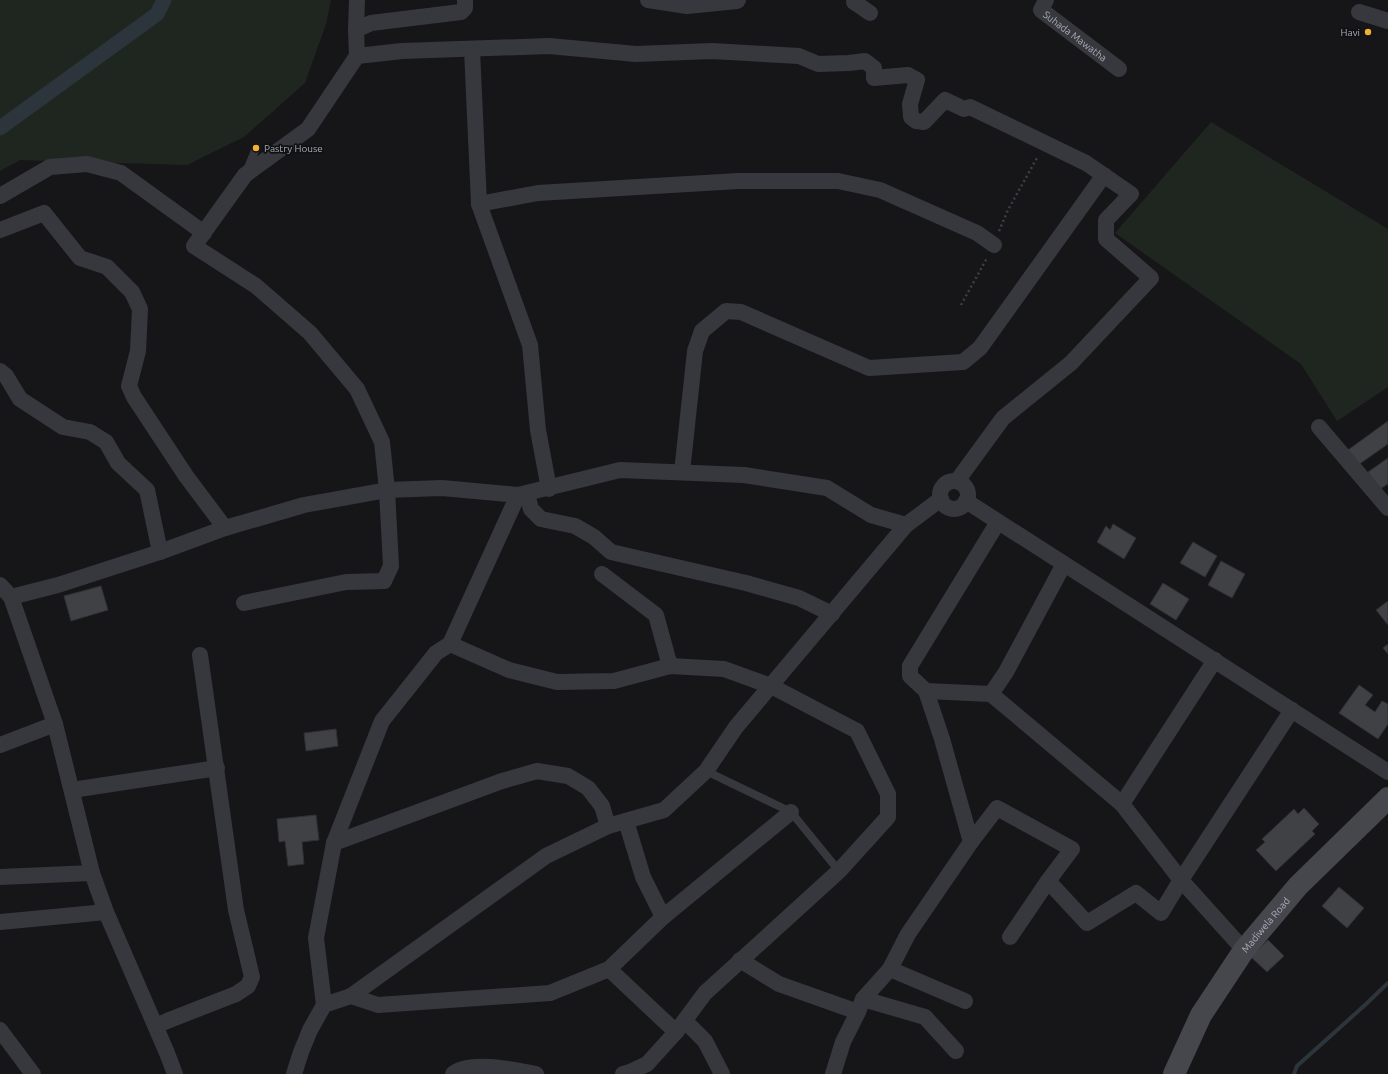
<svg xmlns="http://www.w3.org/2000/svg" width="1388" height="1074" font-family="Ubuntu,sans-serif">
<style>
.green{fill:#1e261f}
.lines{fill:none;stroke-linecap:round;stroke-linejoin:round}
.stream{stroke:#2c353c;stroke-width:4}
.canal{stroke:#2c353c;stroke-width:15}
.building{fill:#404145;stroke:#303034}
.path{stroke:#3d3f44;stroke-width:2.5;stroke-dasharray:2 3;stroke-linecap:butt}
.lane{stroke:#37383d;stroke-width:8}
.street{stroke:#37383d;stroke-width:16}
.secondary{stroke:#45474d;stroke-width:22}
.poi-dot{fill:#f2b134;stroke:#111113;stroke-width:1.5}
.labels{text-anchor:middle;stroke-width:3.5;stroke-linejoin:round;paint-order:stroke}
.poi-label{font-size:10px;fill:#a8adb8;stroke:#111113;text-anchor:end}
.street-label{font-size:10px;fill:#a8adb8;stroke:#111113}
</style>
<rect width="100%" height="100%" fill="#161618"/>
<g class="green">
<polygon points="0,0 331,0 326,24 305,83 244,137 187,165 20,160 0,171"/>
<polygon points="1211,122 1388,229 1388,387 1337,421 1301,364 1115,233"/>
</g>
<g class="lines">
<polyline class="stream" points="1294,1074 1297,1066 1365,1005 1388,983"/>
<polyline class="canal" points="0,128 157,14 164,0"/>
</g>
<g class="building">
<polygon points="1388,421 1388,444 1358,465 1348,450"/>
<polygon points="1388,458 1388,484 1380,489 1368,472"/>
<polygon points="1113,524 1136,538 1124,559 1097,542 1106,526 1110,530"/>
<polygon points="1193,542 1217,556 1205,577 1180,563"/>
<polygon points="1221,561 1245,574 1232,598 1208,585"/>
<polygon points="1163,583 1189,599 1176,620 1150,604"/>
<polygon points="101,586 108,610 71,621 64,596"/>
<polygon points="1388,601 1388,625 1376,610"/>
<polygon points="1388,644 1388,654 1383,648"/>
<polygon points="1359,685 1373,695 1365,705 1375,712 1382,701 1388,704 1388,724 1378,739 1339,713"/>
<polygon points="336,729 338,746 306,751 304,733"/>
<polygon points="1304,808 1319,824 1312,831 1315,834 1276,871 1256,850 1265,842 1262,839 1294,809 1298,814"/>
<polygon points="316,815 319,840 302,842 304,864 288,866 285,841 279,842 277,819"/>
<polygon points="1339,887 1364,908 1347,928 1322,906"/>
<polygon points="1268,940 1284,956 1267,972 1251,957"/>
</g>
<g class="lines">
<g class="path">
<polyline points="999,231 1008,210 1038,156"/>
<polyline points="961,305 987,258"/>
</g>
<g class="lane">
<polyline points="247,170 256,148"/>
<polyline points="706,771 791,812 839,871"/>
</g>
<g class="street">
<polyline points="648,0 687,6 737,1 738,0"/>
<polyline points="856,0 854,2 870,13"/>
<path id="s1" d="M1046,0l-5,10 78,59"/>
<polyline points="1359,12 1388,21"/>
<polyline points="356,30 371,23 461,12 465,8 465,0"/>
<polyline points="472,49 479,204"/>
<polyline points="357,56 356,30 357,0"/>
<polyline points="0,196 50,167 87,164 121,173 204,233"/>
<polyline points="0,230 44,213 80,258 107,267 132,292 140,309 138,351 129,386 134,397 186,476 225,528"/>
<polyline points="0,371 6,376 20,399 63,427 90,432 106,442 118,463 147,490 160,552"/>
<polyline points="1319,427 1388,508"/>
<polyline points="682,472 695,351 702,331 726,311 741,312 869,368 963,362 980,348 1104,175"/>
<circle cx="954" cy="495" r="14"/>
<polyline points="549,489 538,430 530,345 479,204 538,193 738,181 838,181 880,190 977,233 994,245"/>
<polyline points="527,494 531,509 541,519 575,526 594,537 611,552 746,583 799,598 832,614"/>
<polyline points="966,501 1388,772"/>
<polyline points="998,522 910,666 910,676 926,691 991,694 1122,804 1181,880 1244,950"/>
<polyline points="602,574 656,615 670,666"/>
<polyline points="0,585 11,597 55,724 92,873 106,912 167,1053 175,1074"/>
<polyline points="11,597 58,585 160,552 225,528 304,505 387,490 442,488 518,495 620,470 744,475 827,488 871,515 906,525 941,499"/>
<polyline points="244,603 346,582 384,581 391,566 387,490 382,442 357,389 310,333 256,286 194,246 245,175 308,129 357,56 402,51 549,46 636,54 712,51 799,56 818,64 849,63 865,61 874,68 874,78 908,75 917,80 910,104 911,117 916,121 924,122 945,100 964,109 970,107 1086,163 1131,194 1106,220 1106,239 1151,278 1071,363 1003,418 957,481"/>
<polyline points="450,644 509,670 557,682 614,681 670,666 724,669 771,686 857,731 888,794 888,817 839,871 705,993 676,1032 647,1064 630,1072 623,1074"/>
<polyline points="926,691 942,739 971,842"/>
<polyline points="991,694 1006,672 1064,564"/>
<polyline points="0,745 55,724"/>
<polyline points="72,790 217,768"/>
<polyline points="1122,804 1215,660"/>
<polyline points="626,821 643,877 663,917"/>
<polyline points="334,843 502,781 537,771 568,776 588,788 602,806 608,826"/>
<polyline points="0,877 92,873"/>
<polyline points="1048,881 1087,923 1136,893 1161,913 1181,880 1292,710"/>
<polyline points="0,922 106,912"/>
<polyline points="740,960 779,984 858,1012"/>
<polyline points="609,969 676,1032"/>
<polyline points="890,969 965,1001"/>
<polyline points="351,996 378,1005 550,993 609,969 663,917 791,812"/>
<polyline points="863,999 925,1017 956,1051"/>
<polyline points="324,1005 316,938 334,843 382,721 436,653 450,644 518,495"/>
<polyline points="685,1021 705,1041 722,1074"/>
<polyline points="156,1026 167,1021 236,994 248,986 252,977 236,910 200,655"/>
<polyline points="0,1030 33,1074"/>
<polyline points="294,1074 301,1052 310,1030 324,1005 351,996 546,856 608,826 664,810 706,771 736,727 906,525"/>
<path d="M453,1074c17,-14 62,-4 83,0"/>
<polyline points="833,1074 843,1042 858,1012 863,999 890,969 908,934 971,842 997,808 1072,849 1048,881 1010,937"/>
</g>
<path class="secondary" id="s2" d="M1174,1074l27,-59 43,-65 54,-64 90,-88"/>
</g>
<g class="poi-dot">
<circle cx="1368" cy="32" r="4"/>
<circle cx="256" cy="148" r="4"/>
</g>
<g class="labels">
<g class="poi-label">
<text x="1360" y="36">Havi</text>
<text x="264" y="152" text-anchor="start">Pastry House</text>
</g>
<g class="street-label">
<text dy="4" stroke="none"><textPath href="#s1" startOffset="54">Suhada Mawatha</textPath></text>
<text dy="4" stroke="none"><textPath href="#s2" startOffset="176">Madiwela Road</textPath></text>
</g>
</g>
</svg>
